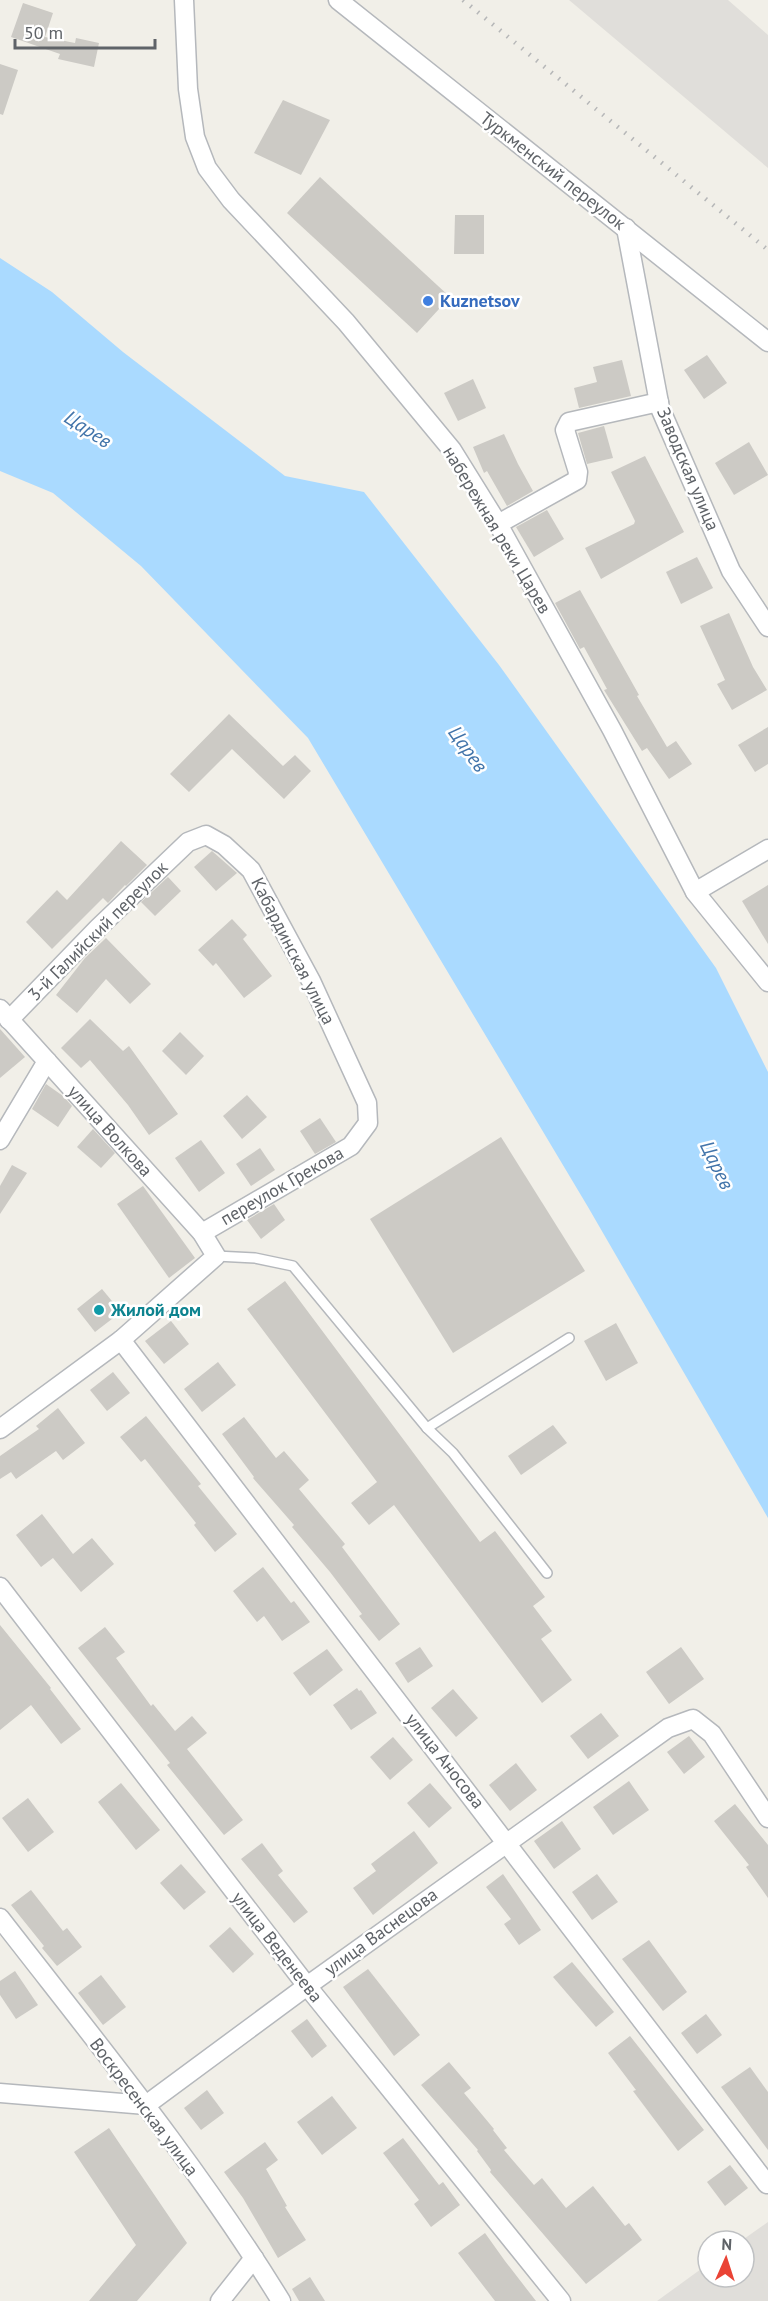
<svg xmlns="http://www.w3.org/2000/svg" width="768" height="2301" font-family="'PT Sans',sans-serif">
<style>
.industrial{fill:#e0deda}
.water{fill:#aadaff}
.building{fill:#cccac5}
.lines{fill:none;stroke-linecap:round;stroke-linejoin:round}
.service-casing{stroke:#b5b8bc;stroke-width:12}
.minor-casing{stroke:#b5b8bc;stroke-width:21}
.service{stroke:#fff;stroke-width:9}
.minor{stroke:#fff;stroke-width:18}
.rail{stroke:#b6b7b8;stroke-width:4.5;stroke-dasharray:1.5 8;stroke-linecap:butt}
.shop-dot{fill:#3f7fe0;stroke:#fff;stroke-width:2}
.culture-dot{fill:#0f9aa8;stroke:#fff;stroke-width:2}
.labels{text-anchor:middle;stroke-width:5;stroke-linejoin:round;paint-order:stroke}
.street-label{font-size:18px;fill:#5f6368;stroke:#fff}
.shop-label{font-size:18px;font-weight:bold;fill:#366cbe;stroke:#fff;text-anchor:start}
.culture-label{font-size:18px;font-weight:bold;fill:#0d838f;stroke:#fff;text-anchor:start}
.water-label{font-size:20px;font-style:italic;fill:#4174aa;stroke:#fff}
</style>
<rect width="100%" height="100%" fill="#f1efe8"/>
<g class="industrial">
<polygon points="569,0 728,0 768,35 768,168"/>
<polygon points="768,2222 768,2301 657,2301 708,2264 708,2277 744,2277 744,2241 741,2241"/>
</g>
<polygon class="water" points="0,258 52,292 123,352 285,476 364,492 499,665 716,968 768,1072 768,1518 588,1207 308,738 141,566 53,493 0,471"/>
<g class="building">
<polygon points="23,3 53,13 45,37 75,43 76,38 99,43 94,67 58,59 60,54 11,37"/>
<polygon points="0,64 18,70 3,115 0,114"/>
<polygon points="283,100 330,120 301,175 254,153"/>
<polygon points="320,177 450,297 417,333 287,213"/>
<polygon points="455,215 484,215 484,254 454,254"/>
<polygon points="707,355 727,383 704,399 684,370"/>
<polygon points="622,360 631,396 579,408 574,388 597,382 593,367"/>
<polygon points="473,379 486,408 458,421 444,393"/>
<polygon points="604,426 613,458 587,464 578,433"/>
<polygon points="504,434 518,464 533,491 507,506 487,471 484,473 473,447"/>
<polygon points="749,442 768,475 734,495 715,463"/>
<polygon points="645,456 684,532 601,579 585,548 634,524 635,521 611,472"/>
<polygon points="547,510 564,539 534,557 516,527"/>
<polygon points="697,557 713,588 681,604 666,572"/>
<polygon points="580,590 639,695 637,696 667,747 676,741 692,764 669,779 647,748 642,751 604,690 607,689 584,647 580,649 555,603"/>
<polygon points="729,613 753,667 767,690 732,710 717,684 725,680 700,626"/>
<polygon points="229,714 283,766 295,755 311,771 284,799 232,749 189,792 170,774"/>
<polygon points="768,727 768,764 755,772 738,745"/>
<polygon points="121,841 147,865 126,886 125,885 108,903 103,898 52,949 26,922 57,890 67,900"/>
<polygon points="212,851 237,873 216,891 194,867"/>
<polygon points="168,877 181,891 155,916 141,902"/>
<polygon points="768,885 768,944 742,901"/>
<polygon points="232,919 247,935 243,939 272,976 244,998 216,963 213,966 198,950"/>
<polygon points="106,938 151,984 130,1004 106,979 77,1013 56,995 85,958"/>
<polygon points="90,1019 123,1051 129,1046 178,1114 149,1135 128,1105 90,1060 81,1068 61,1048"/>
<polygon points="0,1029 25,1057 0,1078"/>
<polygon points="180,1032 204,1056 186,1075 162,1051"/>
<polygon points="46,1084 63,1096 72,1106 58,1127 32,1109"/>
<polygon points="247,1095 267,1117 242,1139 223,1116"/>
<polygon points="320,1118 336,1142 315,1154 300,1131"/>
<polygon points="93,1129 115,1153 101,1168 77,1147"/>
<polygon points="501,1137 585,1271 453,1353 370,1219"/>
<polygon points="201,1140 225,1173 199,1192 175,1158"/>
<polygon points="260,1148 275,1170 251,1186 236,1164"/>
<polygon points="12,1165 27,1173 0,1214 0,1186"/>
<polygon points="143,1186 195,1258 169,1278 117,1204"/>
<polygon points="274,1204 285,1220 261,1239 247,1220"/>
<polygon points="285,1281 480,1542 495,1531 545,1597 533,1606 552,1631 541,1639 572,1680 542,1703 394,1505 369,1525 351,1503 377,1482 247,1309"/>
<polygon points="102,1289 121,1312 95,1332 77,1309"/>
<polygon points="171,1321 189,1344 164,1364 145,1341"/>
<polygon points="616,1323 638,1363 606,1381 584,1341"/>
<polygon points="218,1362 236,1385 202,1412 184,1389"/>
<polygon points="113,1372 130,1393 107,1411 90,1390"/>
<polygon points="58,1408 85,1443 63,1460 56,1451 16,1479 11,1472 0,1479 0,1456 39,1429 36,1426"/>
<polygon points="146,1416 201,1484 198,1486 237,1534 215,1552 194,1525 196,1523 145,1459 141,1462 120,1437"/>
<polygon points="244,1417 276,1458 284,1451 309,1480 299,1489 345,1544 342,1547 400,1624 379,1641 359,1616 362,1614 330,1572 292,1527 294,1525 253,1478 254,1477 222,1434"/>
<polygon points="553,1425 567,1443 521,1475 508,1456"/>
<polygon points="42,1514 73,1554 92,1538 114,1564 81,1592 53,1558 41,1567 16,1535"/>
<polygon points="263,1567 291,1603 294,1601 310,1622 282,1641 264,1616 257,1622 233,1591"/>
<polygon points="0,1625 51,1688 50,1689 81,1729 61,1744 31,1705 0,1730"/>
<polygon points="105,1627 125,1652 116,1658 151,1706 153,1704 175,1731 192,1716 207,1733 187,1749 243,1820 224,1835 167,1765 170,1763 78,1648"/>
<polygon points="420,1647 433,1666 408,1683 395,1663"/>
<polygon points="681,1647 704,1679 669,1704 646,1672"/>
<polygon points="327,1649 343,1670 310,1696 293,1673"/>
<polygon points="357,1688 359,1691 361,1690 377,1713 351,1730 333,1705"/>
<polygon points="453,1689 478,1718 456,1737 431,1708"/>
<polygon points="601,1713 619,1736 588,1759 570,1736"/>
<polygon points="689,1736 705,1757 684,1774 667,1752"/>
<polygon points="393,1737 413,1760 390,1780 370,1757"/>
<polygon points="516,1763 537,1790 510,1811 489,1785"/>
<polygon points="629,1781 649,1810 613,1835 593,1807"/>
<polygon points="121,1783 160,1830 136,1850 98,1802"/>
<polygon points="430,1783 452,1808 429,1828 407,1803"/>
<polygon points="28,1798 54,1832 28,1852 2,1818"/>
<polygon points="735,1804 768,1845 768,1898 746,1867 749,1865 714,1821"/>
<polygon points="562,1821 581,1849 554,1869 534,1841"/>
<polygon points="414,1831 438,1863 373,1915 353,1888 376,1871 371,1864"/>
<polygon points="262,1843 283,1871 278,1875 308,1912 294,1923 241,1859"/>
<polygon points="181,1864 206,1892 184,1910 160,1883"/>
<polygon points="503,1874 541,1930 519,1945 504,1924 511,1919 486,1887"/>
<polygon points="597,1874 618,1902 592,1920 572,1892"/>
<polygon points="31,1890 63,1931 67,1928 82,1947 57,1966 42,1948 44,1946 11,1905"/>
<polygon points="230,1927 254,1954 233,1973 209,1946"/>
<polygon points="649,1940 687,1992 663,2011 622,1959"/>
<polygon points="572,1962 614,2012 596,2027 553,1977"/>
<polygon points="368,1969 420,2035 394,2056 343,1987"/>
<polygon points="15,1971 38,2005 16,2019 0,1995 0,1981"/>
<polygon points="101,1975 126,2007 103,2025 78,1993"/>
<polygon points="706,2014 722,2035 697,2054 681,2033"/>
<polygon points="307,2019 327,2046 312,2058 291,2031"/>
<polygon points="630,2036 704,2130 678,2151 633,2091 636,2090 608,2053"/>
<polygon points="449,2062 471,2088 464,2093 494,2129 493,2130 507,2148 504,2150 534,2185 542,2178 566,2208 593,2186 625,2226 629,2223 642,2240 586,2284 490,2172 491,2170 477,2151 478,2150 421,2085"/>
<polygon points="750,2067 768,2092 768,2150 721,2087"/>
<polygon points="207,2090 224,2113 201,2130 184,2108"/>
<polygon points="332,2096 357,2128 322,2155 297,2122"/>
<polygon points="109,2128 187,2243 137,2301 89,2301 136,2245 74,2152"/>
<polygon points="403,2138 439,2185 443,2182 460,2205 431,2227 414,2204 419,2200 383,2153"/>
<polygon points="265,2142 278,2160 266,2169 287,2206 285,2207 306,2240 278,2258 243,2198 224,2172"/>
<polygon points="730,2165 748,2188 725,2206 707,2182"/>
<polygon points="485,2233 505,2261 536,2301 495,2301 458,2253"/>
<polygon points="310,2277 325,2301 299,2301 292,2289"/>
</g>
<g class="lines">
<defs>
<g id="service">
<polyline points="216,1256 255,1258 293,1266 427,1428 453,1453 547,1573"/>
<polyline points="427,1428 569,1338"/>
</g>
<g id="minor">
<polyline points="184,0 188,89 195,137 207,168 231,200 346,322 452,450 498,524 612,730 695,892 768,982"/>
<polyline points="338,0 768,342"/>
<polyline points="626,228 660,408 731,571 768,627"/>
<polyline points="498,524 577,480 578,472 565,430 569,422 659,402"/>
<polyline points="695,892 768,849"/>
<polyline points="0,1009 202,1233 216,1256 121,1340 0,1429"/>
<polyline points="9,1020 98,928 188,842 206,835 224,845 251,870 311,981 367,1103 368,1123 351,1146 202,1233"/>
<polyline points="0,1140 47,1061"/>
<polyline points="121,1340 767,2184"/>
<polyline points="0,1587 307,1986 561,2301"/>
<path d="M0,1918c97,125 198,248 281,383"/>
<polyline points="0,2093 146,2105 307,1986 668,1728 693,1719 712,1734 768,1818"/>
<polyline points="220,2301 254,2258"/>
</g>
</defs>
<use href="#service" class="service-casing"/>
<use href="#minor" class="minor-casing"/>
<use href="#service" class="service"/>
<use href="#minor" class="minor"/>
<polyline class="rail" points="463,0 768,250"/>
</g>
<circle class="shop-dot" cx="428" cy="301" r="6"/>
<circle class="culture-dot" cx="99" cy="1310" r="6"/>
<g class="labels">
<g class="street-label">
<text transform="translate(553 171) rotate(38)" y="6">Туркменский переулок</text>
<text transform="translate(688 469) rotate(67)" y="6">Заводская улица</text>
<text transform="translate(497 530) rotate(59)" y="6">набережная реки Царев</text>
<text transform="translate(98 931) rotate(-45)" y="6">3-й Галийский переулок</text>
<text transform="translate(293 951) rotate(63)" y="6">Кабардинская улица</text>
<text transform="translate(110 1131) rotate(48)" y="6">улица Волкова</text>
<text transform="translate(282 1186) rotate(-30)" y="6">переулок Грекова</text>
<text transform="translate(445 1761) rotate(52)" y="6">улица Аносова</text>
<text transform="translate(381 1932) rotate(-36)" y="6">улица Васнецова</text>
<text transform="translate(277 1947) rotate(52)" y="6">улица Веденеева</text>
<text transform="translate(144 2107) rotate(53)" y="6">Воскресенская улица</text>
</g>
<g class="shop-label">
<text x="440" y="307">Kuznetsov</text>
</g>
<g class="culture-label">
<text x="111" y="1316">Жилой дом</text>
</g>
<g class="water-label">
<text transform="translate(88 429) rotate(33)" y="7">Царев</text>
<text transform="translate(468 749) rotate(54)" y="7">Царев</text>
<text transform="translate(717 1165) rotate(64)" y="7">Царев</text>
</g>
</g>
<g transform="translate(726 2259) rotate(3)"><circle r="28" fill="#ffffff" stroke="#bfc1c3" stroke-width="1.5"/>
<path d="M0-4.5L10 22L0 15L-10 22Z" fill="#ea4335"/>
<text y="-9" font-size="16" font-weight="bold" text-anchor="middle" fill="#5f6368">N</text>
</g>
<path d="M15 39v9h140v-9" fill="none" stroke="#5f6368" stroke-width="3"/>
<text x="24" y="39" font-size="18" fill="#5f6368" stroke="#ffffff" stroke-width="4.5" paint-order="stroke">50 m</text>
</svg>
